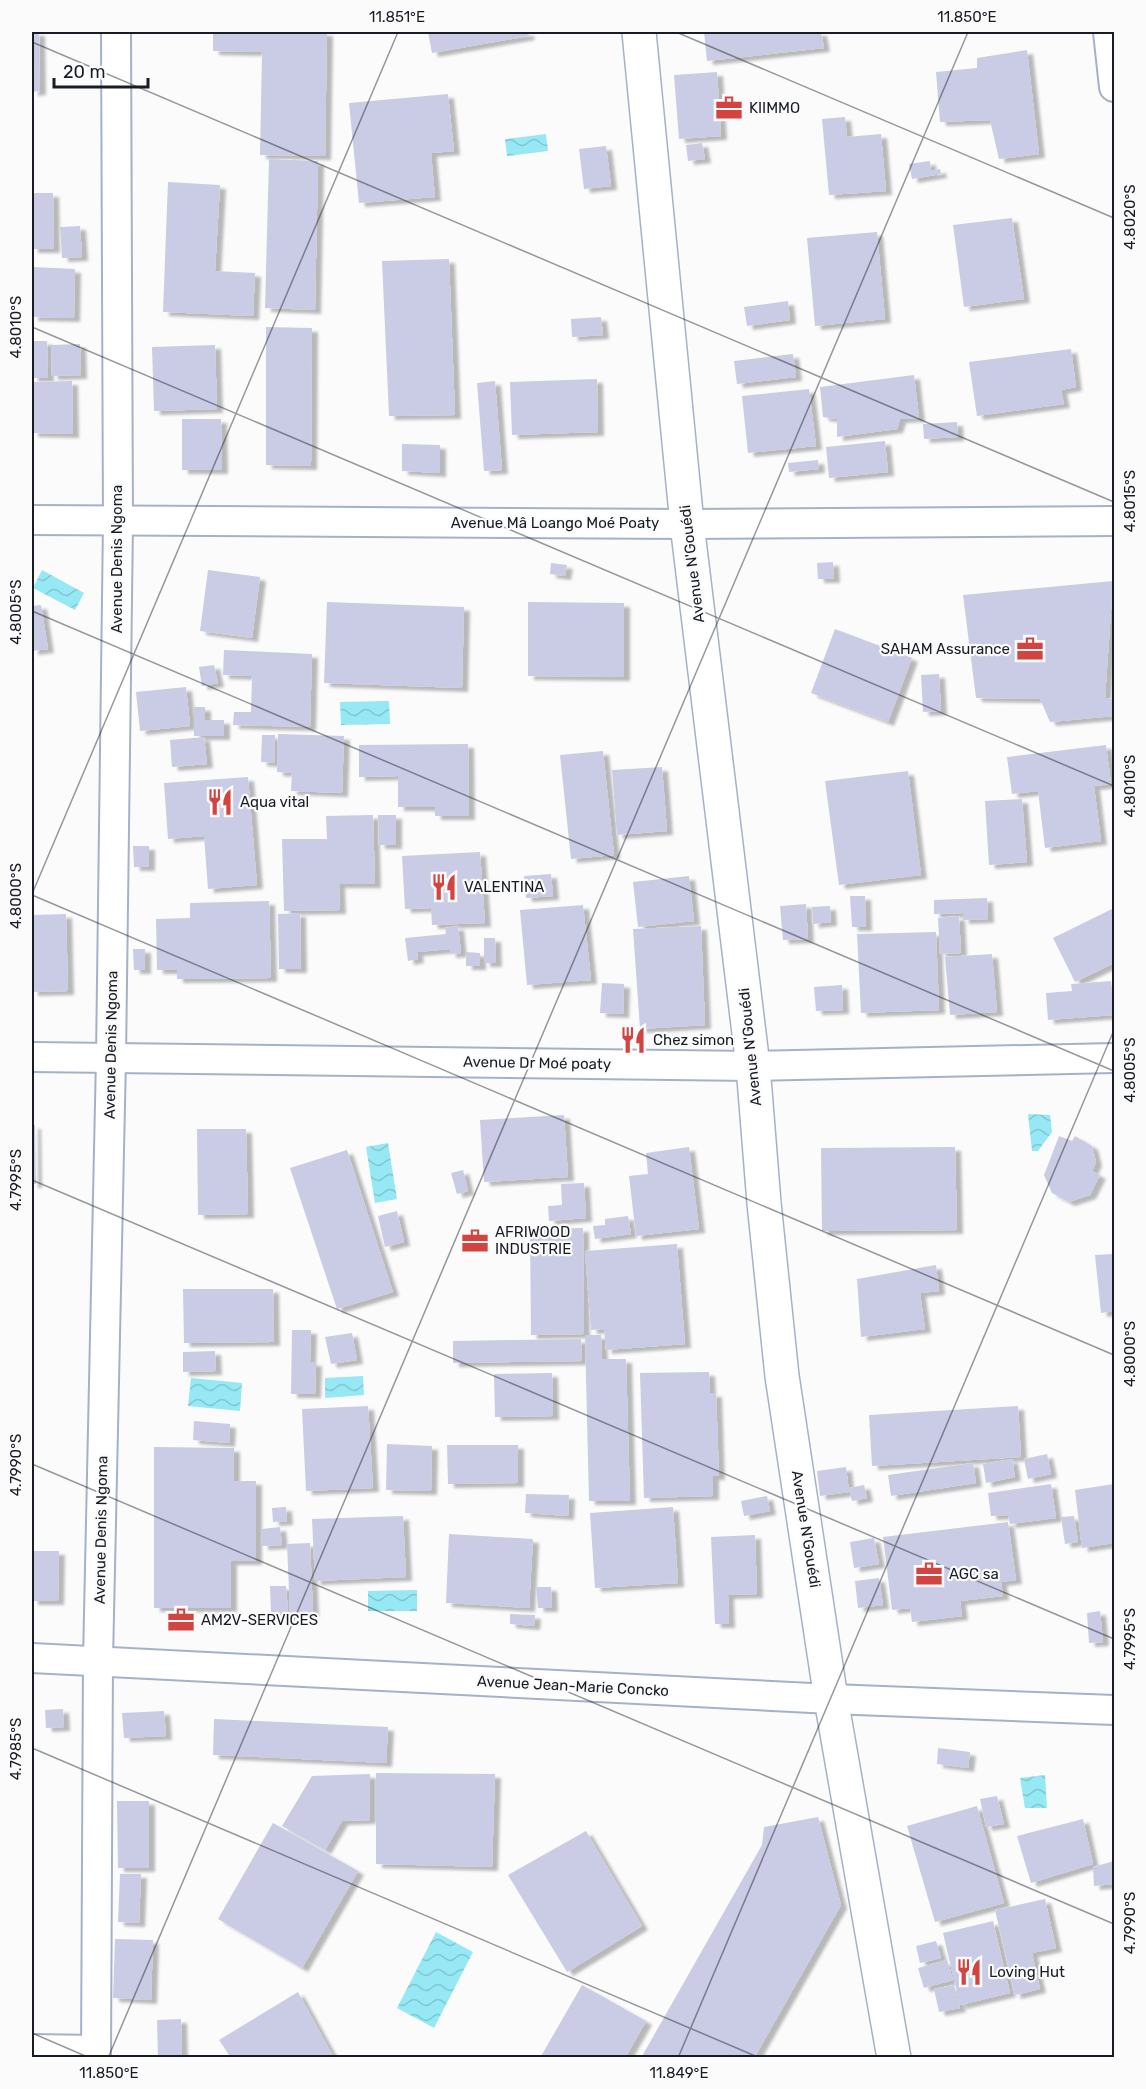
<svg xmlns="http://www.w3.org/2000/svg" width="1146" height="2089" font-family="Rubik,sans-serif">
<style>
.water{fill:url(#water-waves)}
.building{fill:#cacbe4;filter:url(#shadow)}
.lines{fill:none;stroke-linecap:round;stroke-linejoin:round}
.minor-casing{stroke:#a4b2c8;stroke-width:32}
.tertiary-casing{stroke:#a4b2c8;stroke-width:36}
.minor{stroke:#fff;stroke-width:28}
.tertiary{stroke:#fff;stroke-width:33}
.ticks{fill:none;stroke:#181d25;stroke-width:1.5;stroke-opacity:0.45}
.labels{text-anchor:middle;stroke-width:4.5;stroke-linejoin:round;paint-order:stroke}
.poi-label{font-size:15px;fill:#181d25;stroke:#fbfbfb;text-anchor:start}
.street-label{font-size:15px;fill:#181d25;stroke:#fbfbfb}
.neatline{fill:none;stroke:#181d25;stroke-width:2}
.ticks-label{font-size:15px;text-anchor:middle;fill:#181d25}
</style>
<defs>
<pattern id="water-waves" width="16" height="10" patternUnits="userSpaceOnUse" patternTransform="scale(1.5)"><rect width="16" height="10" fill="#95e8f4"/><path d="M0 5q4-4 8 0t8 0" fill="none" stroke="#80c7d1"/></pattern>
<filter id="shadow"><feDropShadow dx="6" dy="4" stdDeviation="1.5" flood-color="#0004"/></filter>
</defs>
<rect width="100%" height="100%" fill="#fbfbfb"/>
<g class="water">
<polygon points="546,134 548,151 507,156 505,139"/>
<polygon points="42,570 84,593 75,610 33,588"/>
<polygon points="389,701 390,724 341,725 340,702"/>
<polygon points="1028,1114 1050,1115 1052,1132 1038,1151 1032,1151"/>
<polygon points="388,1143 397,1199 375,1203 366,1147"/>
<polygon points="363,1376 364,1395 325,1398 325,1378"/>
<polygon points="191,1378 242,1383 240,1411 188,1406"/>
<polygon points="417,1590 417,1611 368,1611 368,1591"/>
<polygon points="1045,1775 1047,1808 1025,1808 1020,1778"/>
<polygon points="436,1932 473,1952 434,2028 397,2008"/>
</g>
<g class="building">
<polygon points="32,32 39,32 40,91 32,92"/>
<polygon points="213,32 327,32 325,156 260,155 262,52 213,51"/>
<polygon points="428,32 528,32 529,36 432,53"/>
<polygon points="704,32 821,32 824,48 707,61"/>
<polygon points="1027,50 1039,154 999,159 990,120 940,122 936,72 977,68 977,58"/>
<polygon points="717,72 721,136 679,139 674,75"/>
<polygon points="448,94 454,151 431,153 435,197 359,203 349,103"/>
<polygon points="845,117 847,137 881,134 886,191 829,195 822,119"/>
<polygon points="702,143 705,159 688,161 686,145"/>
<polygon points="606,146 611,186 584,189 579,149"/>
<polygon points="269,159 318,161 315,310 265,308"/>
<polygon points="930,161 931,171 940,169 941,174 912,179 909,164"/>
<polygon points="168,182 220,185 215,271 255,273 253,316 163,312"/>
<polygon points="32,193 53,193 54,249 32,249"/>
<polygon points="1012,218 1024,299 964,307 953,225"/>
<polygon points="80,226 82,257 62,258 60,227"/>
<polygon points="877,232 885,319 815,326 807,238"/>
<polygon points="449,259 455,415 389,416 382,261"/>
<polygon points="32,267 75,269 74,318 32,317"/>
<polygon points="788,301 790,320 747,326 744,307"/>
<polygon points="601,317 603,335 572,337 571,319"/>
<polygon points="266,327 312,328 311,466 266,465"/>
<polygon points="32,341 47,341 48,378 32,378"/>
<polygon points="80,344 81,375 52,376 51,345"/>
<polygon points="215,345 217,409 154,411 152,347"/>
<polygon points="1071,349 1076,387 1061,390 1064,404 977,416 969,362"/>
<polygon points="793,354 796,377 737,384 734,361"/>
<polygon points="914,375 919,418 900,419 897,429 837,437 837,419 823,417 820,387"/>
<polygon points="597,379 598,432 512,435 510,382"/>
<polygon points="72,381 73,434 32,433 32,382"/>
<polygon points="495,381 502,470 484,471 477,383"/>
<polygon points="809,389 816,446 748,453 742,396"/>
<polygon points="182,419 221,419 222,470 182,470"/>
<polygon points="957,422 958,437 924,439 923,424"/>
<polygon points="885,441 888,472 829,478 826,447"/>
<polygon points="402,444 440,445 440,473 402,471"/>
<polygon points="818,460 819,469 789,472 788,463"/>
<polygon points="833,562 834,579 818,579 817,563"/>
<polygon points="551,563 567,565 565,576 550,574"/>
<polygon points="208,570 260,577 252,638 200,631"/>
<polygon points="1113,581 1105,698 1114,699 1114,716 1050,722 1040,699 976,698 963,595"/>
<polygon points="327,602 464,607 462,688 324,683"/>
<polygon points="528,602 624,603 624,677 528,676"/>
<polygon points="41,605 48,649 32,651 32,606"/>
<polygon points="835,629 912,658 888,722 811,693"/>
<polygon points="224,650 312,654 310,727 233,725 234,712 251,712 252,676 223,675"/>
<polygon points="214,665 218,683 202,686 199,667"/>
<polygon points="939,674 941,711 923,712 921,675"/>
<polygon points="186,687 190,726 140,731 136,692"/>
<polygon points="194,707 205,707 205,720 224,720 224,736 194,736"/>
<polygon points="278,734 344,736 342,793 291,791 292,773 277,772"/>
<polygon points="262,735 275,735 274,763 261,762"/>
<polygon points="204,737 207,764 172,767 170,740"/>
<polygon points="468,744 469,816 435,816 435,807 398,807 398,776 359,777 359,745"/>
<polygon points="1106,745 1111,784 1094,786 1101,841 1045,848 1038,791 1012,794 1007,757"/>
<polygon points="603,751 614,855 571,859 560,755"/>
<polygon points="662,767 667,831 617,835 612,770"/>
<polygon points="908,771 921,875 839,885 825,781"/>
<polygon points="248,777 257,885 208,889 204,836 168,839 164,783"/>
<polygon points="1022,799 1027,862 989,865 985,801"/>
<polygon points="373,815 375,884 339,884 340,910 284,911 282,839 327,839 326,816"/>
<polygon points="378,815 396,815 396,845 379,845"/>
<polygon points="133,846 149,846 149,867 134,867"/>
<polygon points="480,852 485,923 432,925 431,908 405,909 402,856"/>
<polygon points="551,874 553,896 526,898 524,876"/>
<polygon points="689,876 694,921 638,927 633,882"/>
<polygon points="850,896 865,896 866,927 852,927"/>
<polygon points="987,898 988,919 963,920 963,913 934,914 934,900"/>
<polygon points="269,901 271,978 177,979 177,970 157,970 156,919 190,918 190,903"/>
<polygon points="806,904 808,939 783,940 780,906"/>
<polygon points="583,905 591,980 527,985 520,910"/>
<polygon points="830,906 831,922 813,924 812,907"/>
<polygon points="1114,908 1114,963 1075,982 1053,938"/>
<polygon points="300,913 301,969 279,969 278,914"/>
<polygon points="66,914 68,991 32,992 32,915"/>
<polygon points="959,916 961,953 940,954 938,918"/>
<polygon points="458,926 461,953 450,954 450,949 417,952 418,959 408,961 405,938 446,934 445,928"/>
<polygon points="701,926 705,1025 640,1029 633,929"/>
<polygon points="936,932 939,1010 861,1013 857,934"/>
<polygon points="484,938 495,938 496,963 484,963"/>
<polygon points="133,949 145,949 145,970 134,970"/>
<polygon points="466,952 480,953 480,966 466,966"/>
<polygon points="992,954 997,1012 950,1015 945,957"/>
<polygon points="1111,981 1113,1015 1048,1020 1046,993 1072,991 1071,984"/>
<polygon points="602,983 624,984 623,1014 600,1013"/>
<polygon points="842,985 843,1010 816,1011 814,987"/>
<polygon points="564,1115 568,1177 484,1182 480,1120"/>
<polygon points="32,1125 35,1125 36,1184 32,1184"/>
<polygon points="197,1129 246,1129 248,1214 198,1215"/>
<polygon points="1059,1136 1072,1141 1075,1136 1092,1146 1096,1162 1092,1171 1100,1175 1090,1195 1069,1202 1052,1193 1044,1175"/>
<polygon points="689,1147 699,1229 636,1236 629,1176 648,1174 646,1153"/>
<polygon points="955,1147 957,1230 822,1231 821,1148"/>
<polygon points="347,1150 393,1292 337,1309 290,1168"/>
<polygon points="463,1170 468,1191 457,1194 451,1173"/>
<polygon points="584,1183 586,1218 549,1221 548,1206 562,1205 561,1184"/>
<polygon points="397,1211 404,1242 385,1247 378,1216"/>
<polygon points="628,1216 631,1234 595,1239 593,1226 605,1225 605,1219"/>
<polygon points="583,1228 584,1334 531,1335 530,1229"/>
<polygon points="677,1244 685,1344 606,1350 604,1329 591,1330 585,1251"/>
<polygon points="1114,1254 1114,1311 1101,1313 1095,1255"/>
<polygon points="936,1265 939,1291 920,1293 925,1329 861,1337 857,1279"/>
<polygon points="183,1289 273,1289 274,1342 184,1343"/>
<polygon points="292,1330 311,1330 310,1362 316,1362 315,1394 291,1394"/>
<polygon points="352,1333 357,1360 331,1364 325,1337"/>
<polygon points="585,1335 601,1335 602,1359 626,1359 630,1501 589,1501"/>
<polygon points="581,1339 582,1361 453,1363 453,1341"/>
<polygon points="215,1351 216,1371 183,1372 183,1352"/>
<polygon points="709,1372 710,1393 716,1393 719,1476 713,1476 713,1496 644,1498 640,1373"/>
<polygon points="552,1373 553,1416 495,1417 494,1374"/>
<polygon points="368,1406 373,1488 306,1491 302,1409"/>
<polygon points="1018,1406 1021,1457 872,1466 869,1415"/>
<polygon points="194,1421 230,1424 229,1443 193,1440"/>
<polygon points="387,1444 432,1446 431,1491 386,1490"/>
<polygon points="447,1445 518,1445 518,1483 448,1484"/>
<polygon points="154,1447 234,1448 234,1481 256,1481 256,1561 231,1561 231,1608 154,1608"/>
<polygon points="1047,1454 1051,1474 1028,1479 1024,1459"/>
<polygon points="1012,1459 1015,1477 986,1483 983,1464"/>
<polygon points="973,1463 976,1483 891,1496 888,1475"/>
<polygon points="846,1467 849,1492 820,1496 817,1471"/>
<polygon points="1051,1484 1056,1518 1010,1524 1008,1515 991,1516 988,1493"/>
<polygon points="1114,1484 1114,1543 1082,1548 1075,1490"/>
<polygon points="864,1485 867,1498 852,1501 849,1488"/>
<polygon points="526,1494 569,1495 568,1516 525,1513"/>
<polygon points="767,1496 770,1511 744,1516 741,1501"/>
<polygon points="286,1507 287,1521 273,1522 272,1508"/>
<polygon points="673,1507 678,1583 595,1588 590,1513"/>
<polygon points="403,1516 406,1577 315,1581 312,1519"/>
<polygon points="1074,1516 1078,1542 1065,1544 1061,1517"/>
<polygon points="1008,1522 1016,1580 1001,1582 1003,1596 960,1601 962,1616 912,1622 910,1608 892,1610 883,1537"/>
<polygon points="280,1527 282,1545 262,1546 262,1529"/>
<polygon points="449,1534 533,1539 529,1608 446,1603"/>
<polygon points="755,1535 757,1594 728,1595 729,1624 715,1624 711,1537"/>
<polygon points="874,1538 879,1564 854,1568 850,1542"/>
<polygon points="310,1543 313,1613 290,1614 287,1544"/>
<polygon points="32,1551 59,1551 58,1601 32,1601"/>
<polygon points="879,1578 883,1605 858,1608 855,1581"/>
<polygon points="270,1586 286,1586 288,1613 271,1614"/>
<polygon points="536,1587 551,1587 552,1608 538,1608"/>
<polygon points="1100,1611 1103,1642 1089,1643 1087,1613"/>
<polygon points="510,1614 535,1615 534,1626 510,1624"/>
<polygon points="63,1709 64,1727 46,1728 45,1710"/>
<polygon points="164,1711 166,1736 124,1738 122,1713"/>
<polygon points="214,1719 388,1727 386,1763 213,1755"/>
<polygon points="938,1748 970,1752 968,1768 937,1764"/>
<polygon points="376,1773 495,1774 492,1867 376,1864"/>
<polygon points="370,1774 370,1820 342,1821 325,1850 282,1826 312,1776"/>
<polygon points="997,1796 1004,1824 986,1827 980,1799"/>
<polygon points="117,1801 149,1801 149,1868 118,1868"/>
<polygon points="977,1806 1004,1903 935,1922 907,1826"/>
<polygon points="818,1817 841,1905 754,2058 641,2058 762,1845 764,1827"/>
<polygon points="1083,1819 1093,1864 1031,1883 1017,1836"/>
<polygon points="273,1823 358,1871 302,1968 218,1919"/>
<polygon points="586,1831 642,1926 567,1972 508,1875"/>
<polygon points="1114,1861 1114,1884 1094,1886 1093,1867"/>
<polygon points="120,1874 141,1874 139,1923 118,1922"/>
<polygon points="1045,1899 1056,1948 1032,1953 1040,1989 1015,1995 995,1910"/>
<polygon points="993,1921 1010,1993 960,2005 943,1933"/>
<polygon points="115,1939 153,1940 151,2000 113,1998"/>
<polygon points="936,1941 941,1958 920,1963 916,1946"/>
<polygon points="947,1960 953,1980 924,1988 918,1968"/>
<polygon points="582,1985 646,2021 625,2058 540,2058"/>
<polygon points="954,1985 960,2008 939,2012 934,1989"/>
<polygon points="298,1992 334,2058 231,2058 219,2040"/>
<polygon points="181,2019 182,2058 158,2058 157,2020"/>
</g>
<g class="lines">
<defs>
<g id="minor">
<polyline points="1108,32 1114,87"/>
<polyline points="32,520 687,524 1114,521"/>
<polyline points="32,1057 753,1066 1114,1058"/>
<polyline points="32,1658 831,1699 1114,1710"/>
<polyline points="32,2049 96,2050"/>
<polyline points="96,2058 98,1661 111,1058 118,522 116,32"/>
</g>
<polyline id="tertiary" points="639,32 687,524 753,1066 764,1203 782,1376 831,1699 894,2058"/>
</defs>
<use href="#minor" class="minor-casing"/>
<use href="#tertiary" class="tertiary-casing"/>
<use href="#minor" class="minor"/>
<use href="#tertiary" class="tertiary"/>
</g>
<path class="ticks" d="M676,32l438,186M32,42l1082,460M32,327l1082,459M32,611l1082,460M32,894l366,-862M32,895l1082,460M32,1180l1082,459M32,1464l1082,460M32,1748l728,310M32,2033l58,25M108,2058l860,-2026M678,2058l436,-1028"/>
<defs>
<symbol id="office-bare" viewBox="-9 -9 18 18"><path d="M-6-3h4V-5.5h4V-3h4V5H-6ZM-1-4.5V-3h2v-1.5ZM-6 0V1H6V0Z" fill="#d34441" stroke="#fbfbfb" stroke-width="2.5" paint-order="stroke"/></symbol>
<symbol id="restaurant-bare" viewBox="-9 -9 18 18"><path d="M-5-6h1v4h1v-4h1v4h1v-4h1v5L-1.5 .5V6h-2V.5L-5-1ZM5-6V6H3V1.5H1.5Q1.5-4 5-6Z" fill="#d34441" stroke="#fbfbfb" stroke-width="2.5" paint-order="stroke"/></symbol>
</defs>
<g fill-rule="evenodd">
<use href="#office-bare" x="710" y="89" width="38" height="38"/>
<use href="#office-bare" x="1011" y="630" width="38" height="38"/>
<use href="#restaurant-bare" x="201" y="783" width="38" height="38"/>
<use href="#restaurant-bare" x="425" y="868" width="38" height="38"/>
<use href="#restaurant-bare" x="614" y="1021" width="38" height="38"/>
<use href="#office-bare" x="456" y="1222" width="38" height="38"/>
<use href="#office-bare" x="910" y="1555" width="38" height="38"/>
<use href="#office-bare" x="162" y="1601" width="38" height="38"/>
<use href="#restaurant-bare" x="950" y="1953" width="38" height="38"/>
</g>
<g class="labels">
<g class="poi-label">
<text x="749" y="113">KIIMMO</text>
<text x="1010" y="654" text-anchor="end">SAHAM Assurance</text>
<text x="240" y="807">Aqua vital</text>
<text x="464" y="892">VALENTINA</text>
<text x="653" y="1045">Chez simon</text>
<text x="495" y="1237">AFRIWOOD<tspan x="495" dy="17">INDUSTRIE</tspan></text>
<text x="949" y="1579">AGC sa</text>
<text x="201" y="1625">AM2V-SERVICES</text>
<text x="989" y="1977">Loving Hut</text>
</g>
<g class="street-label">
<text x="555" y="528">Avenue Mâ Loango Moé Poaty</text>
<text transform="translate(117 559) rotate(-90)" y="5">Avenue Denis Ngoma</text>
<text transform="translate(692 564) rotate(-97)" y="5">Avenue N'Gouédi</text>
<text transform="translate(111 1045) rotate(-89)" y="5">Avenue Denis Ngoma</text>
<text transform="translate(750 1047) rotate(-96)" y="5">Avenue N'Gouédi</text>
<text transform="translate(537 1063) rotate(1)" y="5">Avenue Dr Moé poaty</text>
<text transform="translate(806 1529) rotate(81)" y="5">Avenue N'Gouédi</text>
<text transform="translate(101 1530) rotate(-89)" y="5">Avenue Denis Ngoma</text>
<text transform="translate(573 1686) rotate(3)" y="5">Avenue Jean-Marie Concko</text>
</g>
</g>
<rect width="1146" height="2089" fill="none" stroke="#fbfbfb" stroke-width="66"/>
<path d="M54 78v9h94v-9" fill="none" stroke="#181d25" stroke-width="3"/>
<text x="63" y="78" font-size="18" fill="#181d25" stroke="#fbfbfb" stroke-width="4.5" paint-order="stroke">20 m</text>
<rect x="33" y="33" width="1080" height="2023" class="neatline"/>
<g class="ticks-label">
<text x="397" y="22">11.851°E</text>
<text x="967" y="22">11.850°E</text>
<text transform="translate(1130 217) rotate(-90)" y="5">4.8020°S</text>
<text transform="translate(16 327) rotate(-90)" y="5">4.8010°S</text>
<text transform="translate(1130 501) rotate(-90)" y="5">4.8015°S</text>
<text transform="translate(16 612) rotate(-90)" y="5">4.8005°S</text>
<text transform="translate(1130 786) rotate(-90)" y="5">4.8010°S</text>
<text transform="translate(16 896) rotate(-90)" y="5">4.8000°S</text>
<text transform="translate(1130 1070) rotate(-90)" y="5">4.8005°S</text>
<text transform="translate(16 1180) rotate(-90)" y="5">4.7995°S</text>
<text transform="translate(1130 1354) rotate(-90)" y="5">4.8000°S</text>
<text transform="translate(16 1465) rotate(-90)" y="5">4.7990°S</text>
<text transform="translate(1130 1639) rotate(-90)" y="5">4.7995°S</text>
<text transform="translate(16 1749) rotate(-90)" y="5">4.7985°S</text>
<text transform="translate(1130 1923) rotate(-90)" y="5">4.7990°S</text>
<text x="109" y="2078">11.850°E</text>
<text x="679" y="2078">11.849°E</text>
</g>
</svg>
